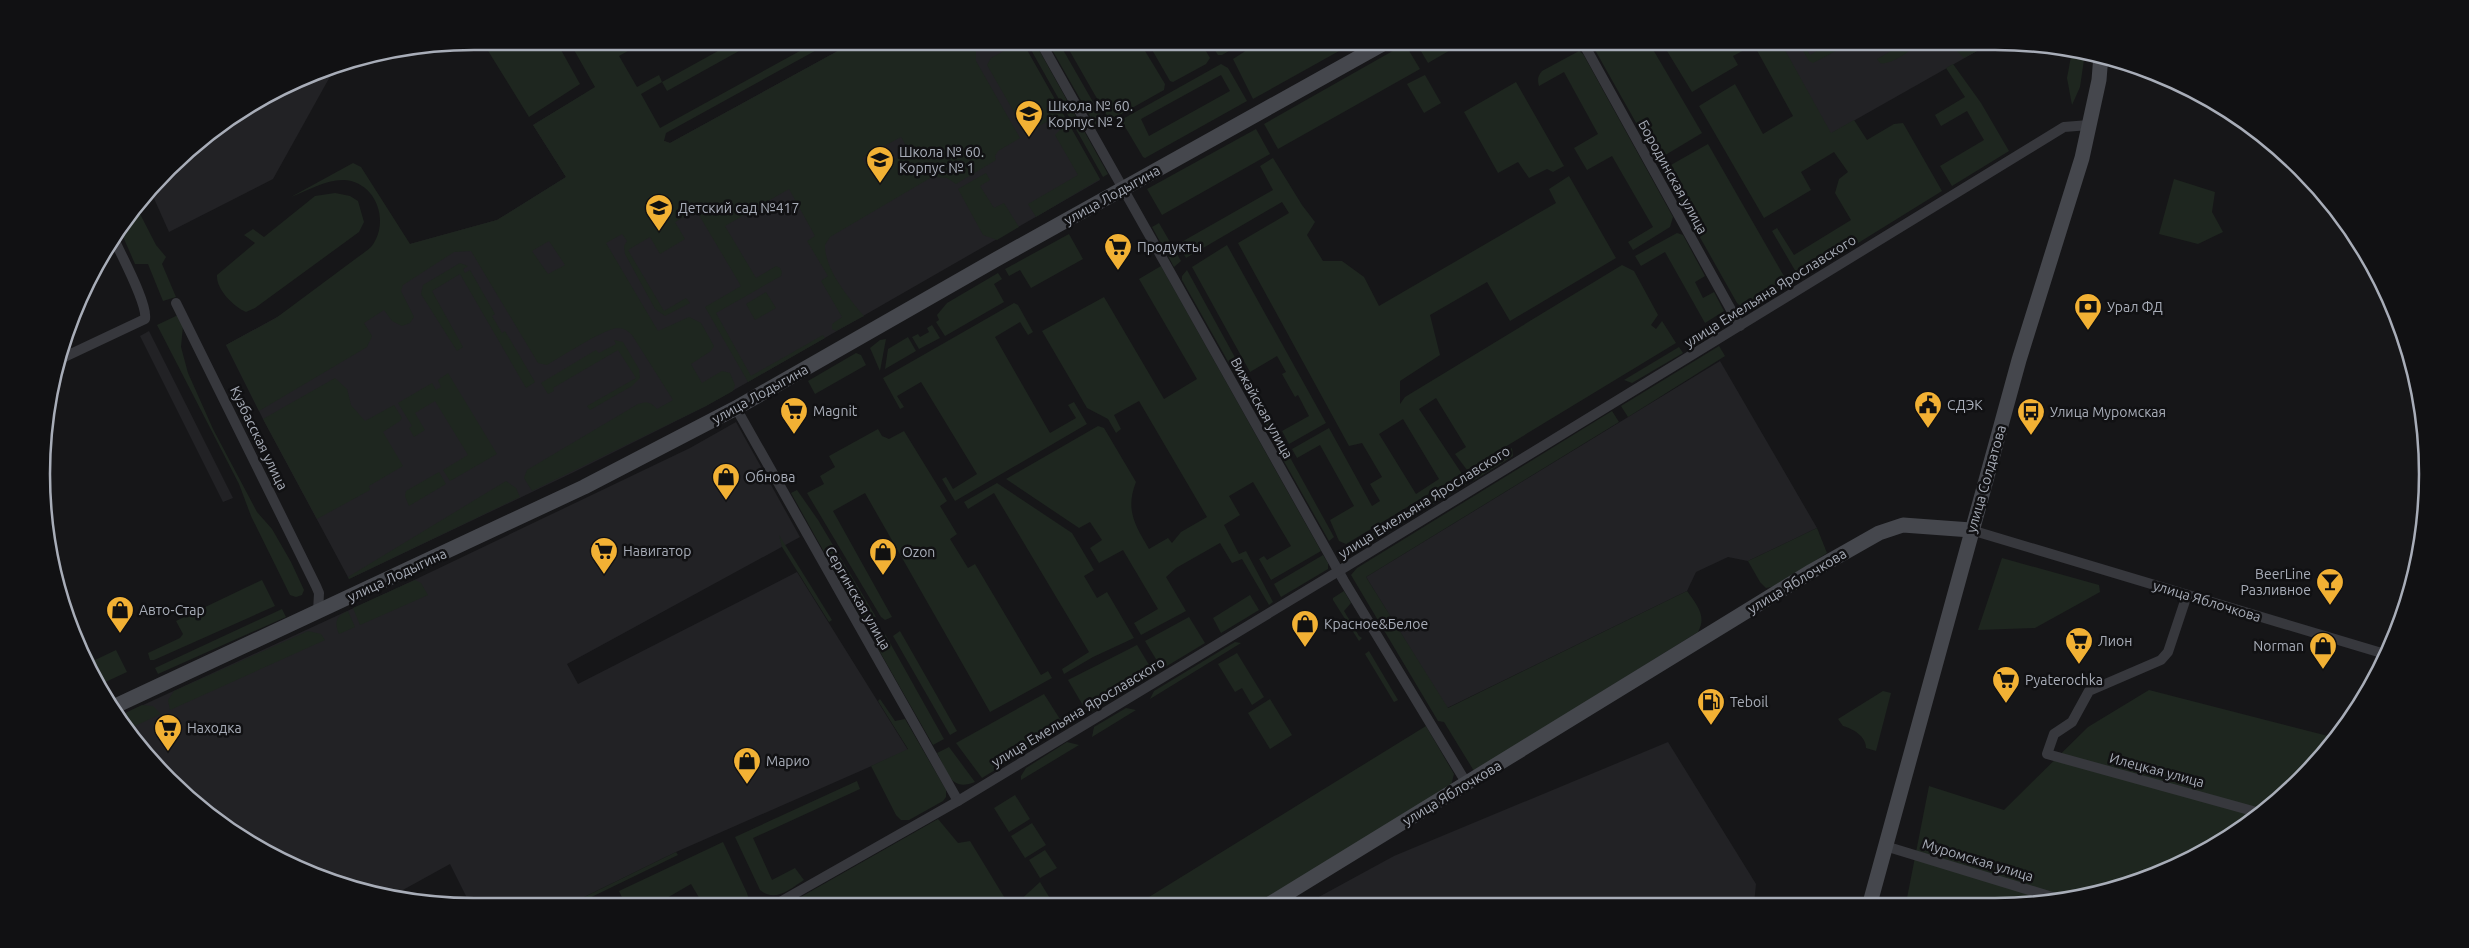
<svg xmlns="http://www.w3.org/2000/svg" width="2469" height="948" font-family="Ubuntu,sans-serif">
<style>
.built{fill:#222225}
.green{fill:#1e261f;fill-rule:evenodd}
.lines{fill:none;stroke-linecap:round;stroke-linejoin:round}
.street{stroke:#37383d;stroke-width:10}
.secondary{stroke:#45474d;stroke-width:15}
.labels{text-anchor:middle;stroke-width:5;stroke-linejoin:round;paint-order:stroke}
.poi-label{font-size:14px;fill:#a8adb8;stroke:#111113;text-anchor:start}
.street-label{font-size:14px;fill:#a8adb8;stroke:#111113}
.rim{fill:none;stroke:#a8adb8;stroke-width:2.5}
</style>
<rect width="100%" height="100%" fill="#161618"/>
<g class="built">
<polygon points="856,41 1019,41 1100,180 706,406 574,472 349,579 263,419 226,345 410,244 497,220 566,177 533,125 596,87 650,136 670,143"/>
<polygon points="1769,41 1971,41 1977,51 1825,137"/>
<polygon points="337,64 273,179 169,232 152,194 189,148 257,99"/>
<polygon points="149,331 233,498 223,502 140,336"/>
<polygon points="1720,361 1817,528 1748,561 1728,557 1696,572 1687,591 1447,708 1366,577"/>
<polygon points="736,422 800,537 567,664 578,684 797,572 908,750 676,852 564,907 474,907 471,906 450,864 392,896 362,892 283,862 211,817 117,717 410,582 690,448"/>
<polygon points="1668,742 1756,884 1754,904 1304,905 1394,856"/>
</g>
<g class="green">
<polygon points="482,41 556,41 580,84 529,117"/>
<path d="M569,41h70l-4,6 -16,9 18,31 22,-12 3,7 74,-41h21l-90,50 -5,-9 -21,12 19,34 158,-87h15l-167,92 -2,8 6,2 186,-102h120v20l44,77 -22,13 -3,5 1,4 -40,24 -9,-6 -15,-1 -102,60 -5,8c-1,23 24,54 39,71l-28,15 -4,-2v-5l10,-7 -21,-36 7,-5 -21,-35 8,-5 -26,-47 -64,37 31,52 20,-12 4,2 2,4 -1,4 -65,37 35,63 72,-41 2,3 -77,44 -43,-75 36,-21 -45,-76 -21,12 10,17 -25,15 -10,-17 -22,13 36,61 22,-13 4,5 -25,13 -10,-7 -30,-55 -1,-8 3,-5 -5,-7 -16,9 52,88 31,-14 12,6 13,23 -3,5 -20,13 11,19 20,-12 8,2 5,12 -2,6 -27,15 -174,85 -8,-13 3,-8 111,-66c9,-3 13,-2 19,5l16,-9 -41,-65c-4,-4 -8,-7 -14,-7 -13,0 -57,29 -71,37l-9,-2 -67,-112 -17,1 -51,33 -2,6 13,26 -4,6 -8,3 -10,-5 -8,-11 -20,13 8,13 -5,11 -108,64 -33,-66 50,-27 82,-61c4,-3 9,-6 13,-10 20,-25 5,-66 -28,-67 -18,0 -36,11 -52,17l62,-34 8,4 49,77 87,-24 69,-43 -33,-52 62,-38zM901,137l8,14 -38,22 -9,-15zM549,241l16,24 -17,9 -16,-23z"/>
<polygon points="1022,41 1100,179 1036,217 1028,204 1078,175 1055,135 1063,127 1056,117 1026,133 987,65 991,58"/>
<polygon points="1026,41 1034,41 1108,174 1103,177"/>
<polygon points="1047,41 1058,41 1101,116 1100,122 1095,125"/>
<polygon points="1064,41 1139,41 1165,84 1164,90 1116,117 1107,116"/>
<polygon points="1147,41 1200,41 1210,58 1206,64 1173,82 1170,81"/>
<polygon points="1209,41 1246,41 1222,55 1218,55"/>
<polygon points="1261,41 1357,41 1253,99 1233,59"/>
<polygon points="1415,41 1466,41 1428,63"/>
<polygon points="1590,41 1648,41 1702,133 1657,160"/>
<polygon points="1661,41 1690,41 1694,46 1701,41 1780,41 1831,133 1854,120 1867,140 1894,124 1903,123 1942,191 1800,279 1772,231 1777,228 1794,255 1851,220 1835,193 1839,179 1848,172 1834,152 1801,172 1811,190 1764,218 1699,106 1735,84 1763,134 1793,116 1754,45 1733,56 1738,65 1692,92"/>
<polygon points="1797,41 1802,41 1810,55 1833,41 1855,41 1813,63 1809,61"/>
<path d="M1902,41l14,1c-2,9 -28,24 -36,21l-3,-4 26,-15z"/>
<polygon points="1942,41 1971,41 1977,51 1964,58 1954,48"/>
<polygon points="1405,44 1420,69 1278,149 1264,124"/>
<path d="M1579,51l4,3 90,163 -3,10 -37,23 -5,-8 25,-15 -41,-71 -25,14 -13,-22 24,-14 -34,-62 -25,14c-2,-7 -1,-10 3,-15z"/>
<polygon points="2072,51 2085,53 2080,87 2072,105 2067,78"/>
<path d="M1221,64l7,4 19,33 -102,57 -2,-1 -22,-37zM1221,75l9,16 -81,45 -8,-17z"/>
<polygon points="1953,64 1981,103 2009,151 1952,186 1940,166 1984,140 1967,111 1941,126 1935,115 1965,97 1946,68"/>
<polygon points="1425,75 1441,103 1424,113 1407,84"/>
<polygon points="1516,82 1564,166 1553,172 1547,169 1529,178 1518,162 1498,173 1464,112"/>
<polygon points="1256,129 1270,154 1162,215 1147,189"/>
<polygon points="1708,144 1789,285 1750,310 1745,310 1737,303 1662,170"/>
<path d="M1273,158l29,47 13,17 -8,13 16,26h19l22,16 15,29 177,-103 -7,-14 20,-13 47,82 -106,63 -23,-39 -57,33 10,40 -40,26v23l5,-7 217,-132 12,6 24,44 -7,10 5,4 6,-8 14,22 -209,127 -12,-16 11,-7 -30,-49 -17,11 43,65 -116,70 -7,-3 -9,-21 24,-14 -34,-61 -23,13 -5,-9 37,-21 43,78 8,-5 -10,-17 12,-7 -20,-34 -13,3 -111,-203 51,-30 -7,-11 -96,56 -8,-14 95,-54 -13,-24zM1403,419l36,60 -23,15 -37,-60z"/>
<polygon points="986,173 990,180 980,186 994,208 1004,203 1019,227 997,240 983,235 958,189"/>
<polygon points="2174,179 2215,192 2212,212 2223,232 2198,244 2159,234"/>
<path d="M335,193l15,3 8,5 6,21 -5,10 -104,76 -9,4c-13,-6 -30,-23 -29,-37l38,-32 -11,-8 9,-6 11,8 51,-41z"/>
<polygon points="138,210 156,245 166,257 162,264 176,297 163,301 148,264 135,264 121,232"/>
<polygon points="1159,223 1181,261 1174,267 1152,227"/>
<polygon points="1677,233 1683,235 1705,276 1695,282 1703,298 1714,292 1724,311 1705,323 1665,252 1641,266 1635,256"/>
<polygon points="1069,234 1083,259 1031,288 1020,270 1009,276 1005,269"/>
<polygon points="1227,245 1326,423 1289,444 1282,431 1309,416 1298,395 1295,397 1282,374 1286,372 1277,356 1250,372 1192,267"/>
<polygon points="460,263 468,266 463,269 465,273 470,270 495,314 492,316 502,333 505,331 535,382 526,388 460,274 432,291 463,347 457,351 421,294 423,285"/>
<path d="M1161,266l160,285 -50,29 -12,-21 5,-3 3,4 24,-14 -38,-64 -24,14 11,19 -16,10 15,29 7,-3 27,51 -4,3 -27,-46 -10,4 -12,-20 -44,25 -10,9 20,34 -45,24 -7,-12 24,-14 -35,-59 -24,13 -9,-15 12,-8 -12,-18 -11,6 -73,-49 92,-53 6,2 32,54c-11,28 -1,43 13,67l19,-11 4,5 9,-11 26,-15 -68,-116 -25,14 7,14 -5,4 -8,-14 -21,-11 -45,-77 62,-34 60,102 33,-20 -58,-100z"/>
<polygon points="1187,270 1284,447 1278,450 1182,280 1182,276"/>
<polygon points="998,273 1002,279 994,284 1004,302 945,336 936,322 939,320 937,315 947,303"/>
<polygon points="766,292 776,308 755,320 746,304"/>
<polygon points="1014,303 1018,305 1033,332 1028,335 1020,322 995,337 1050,433 1076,418 1068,405 1074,402 1087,424 955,501 942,479 946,477 953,489 977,474 921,382 897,396 904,407 900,409 883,378"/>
<polygon points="178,315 183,326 181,347 188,373 213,429 257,512 272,529 291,562 304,590 302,595 296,597 290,595 251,516 239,484 157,325"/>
<polygon points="932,325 940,338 919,349 912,337 918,334 920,337 929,332 927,328"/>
<polygon points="908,337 916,351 885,369 888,349"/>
<polygon points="886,339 880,371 870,348 880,340"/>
<polygon points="614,340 623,342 639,369 640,378 632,386 590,410 587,406 636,378 618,350 553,388 554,391 548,394 541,383 596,350 599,353 616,344"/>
<polygon points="1719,346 1725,356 1628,417 1621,406"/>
<polygon points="1679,347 1683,353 1632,383 1624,380"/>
<polygon points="856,353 861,355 866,365 815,394 808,381"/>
<polygon points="448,373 497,454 450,481 443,470 468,455 435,401 415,413 425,430 414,437 409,428 412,426 398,403 432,383 436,390 441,387 438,380"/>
<polygon points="335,378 347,389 351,405 365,421 394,405 402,418 400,421 383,432 403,466 369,486 370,490 317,519 263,419"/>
<path d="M1612,411l7,11 -253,155 82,131 239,-117c10,14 20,25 11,41l-224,139 -30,-49 -6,-1 -87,-146 6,-7z"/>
<polygon points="878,429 882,436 889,439 904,431 947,501 940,506 957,534 950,539 968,568 975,564 1041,675 1048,671 1052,678 990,712 865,493 833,511 892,617 885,620 881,617 807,493 824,484 820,476 835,467 829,456"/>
<polygon points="1512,448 1513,456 1473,481 1469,474"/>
<polygon points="1287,452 1334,537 1329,541 1281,456"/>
<polygon points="439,472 446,484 409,506 405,496 406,491"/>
<polygon points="1465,478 1468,483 1350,555 1346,549"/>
<polygon points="506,481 516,488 520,497 349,579 348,577"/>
<polygon points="997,483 1072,533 1094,570 1084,576 1097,598 1107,592 1134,638 1093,657 1064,674 1062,669 1089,652 994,493 968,509 964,502"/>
<polygon points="797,490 818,520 876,617 861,618 791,493"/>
<polygon points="1817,528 1827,553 1776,586 1766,588 1760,582 1748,561"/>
<polygon points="779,535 832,620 829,622 782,547"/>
<polygon points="1323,555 1328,563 1328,569 1281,597 1274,584"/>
<polygon points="2002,558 2099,585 2100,592 2035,628 1978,630"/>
<polygon points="262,580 275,606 154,660 150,660 148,653 180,638 183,634 176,621"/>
<polygon points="415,580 421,583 428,595 360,625 353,608"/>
<polygon points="1344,591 1351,603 1344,611 1359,636 1362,638 1359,641 1333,600 1333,598"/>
<polygon points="1250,595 1259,610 1221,633 1213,618"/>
<polygon points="282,609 286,617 158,674 155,668"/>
<path d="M348,611l7,16 -16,7c-5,-12 -3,-18 9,-23z"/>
<polygon points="1189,617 1205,643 1162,669 1145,641"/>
<polygon points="308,631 321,634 325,640 170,710 168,700 174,691"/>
<polygon points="900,631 957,731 950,735 893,636"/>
<polygon points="885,634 944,739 933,745 876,645"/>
<polygon points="1235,642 1241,643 1150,699 1154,691"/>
<polygon points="1137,645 1154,673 1088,714 1068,680"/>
<polygon points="116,650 127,672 99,685 84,658 92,654 95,660"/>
<polygon points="1369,651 1398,700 1394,702 1365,654"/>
<polygon points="1237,653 1264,697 1252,705 1242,688 1235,692 1218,664"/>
<polygon points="2149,690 2332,737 2281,799 2186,862 2052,903 1906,903 1929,786 2004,810 2088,727"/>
<path d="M1883,691l8,2 -15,58 -10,-3c0,-12 -13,-19 -23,-22l-5,-7z"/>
<polygon points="1044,694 1065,727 982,778 956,743"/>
<polygon points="880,699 895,721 905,719 946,790 946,797 943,801 909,820 901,820 896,815 871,766 908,749 878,701"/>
<polygon points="1270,699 1292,735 1270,749 1248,713"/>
<polygon points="142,705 153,706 161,714 128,729 117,717"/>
<polygon points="1126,708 1136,710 1092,737 1094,727"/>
<polygon points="1426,726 1454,774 1451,786 1255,905 1136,905"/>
<polygon points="1067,742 1079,745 1021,780 1021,776 1026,768"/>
<path d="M949,747l26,35c-25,10 -27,-10 -38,-29z"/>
<path d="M857,781l3,8 -107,49 19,42 23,-12 9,12c-14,9 -29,23 -44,10l-25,-53z"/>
<polygon points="1015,795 1030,819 1009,832 994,808"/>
<polygon points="938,819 958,843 970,841 1009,905 785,906"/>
<polygon points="1032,823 1046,845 1025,858 1011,836"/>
<polygon points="723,842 747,893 749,900 747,906 704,906 691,884 653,906 626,906 619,891"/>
<polygon points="1045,850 1057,868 1040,878 1029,860"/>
<polygon points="676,852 678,855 571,907 564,907"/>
<polygon points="1040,882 1054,905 1015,905"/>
</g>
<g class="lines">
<g class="street">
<polyline points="1040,41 1344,581 1467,784"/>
<polyline points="1582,41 1740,326"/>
<polyline points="176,303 316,586 319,593 318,612"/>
<path d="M58,360l87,-41c3,-15 -24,-64 -31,-80"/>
<polyline points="736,408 958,801"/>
<polyline points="1971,530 2385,654"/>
<polyline points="2187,595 2168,652 2161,660 2089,691 2072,722 2054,734 2047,754 2260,813"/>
<polyline points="1885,846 2062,900"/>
<polyline points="773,906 958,801 1347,566 2064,127 2089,125"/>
</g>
<g class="secondary">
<polyline points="111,708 584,487 736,408 995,260 1388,41"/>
<polyline points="1870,903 2019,360 2082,158 2099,80 2101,55"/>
<polyline points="1268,905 1812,571 1879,533 1903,525 1971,530"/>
</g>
</g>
<defs>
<symbol id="school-pin" viewBox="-11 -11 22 30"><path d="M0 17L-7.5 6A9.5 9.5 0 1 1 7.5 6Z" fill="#f2b134" stroke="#111113"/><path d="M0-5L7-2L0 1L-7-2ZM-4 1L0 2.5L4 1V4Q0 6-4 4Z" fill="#111"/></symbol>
<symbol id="supermarket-pin" viewBox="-11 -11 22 30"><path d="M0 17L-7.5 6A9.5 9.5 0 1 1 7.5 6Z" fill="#f2b134" stroke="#111113"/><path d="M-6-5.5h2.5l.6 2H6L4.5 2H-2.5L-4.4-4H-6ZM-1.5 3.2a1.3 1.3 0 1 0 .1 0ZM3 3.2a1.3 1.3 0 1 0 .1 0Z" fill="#111"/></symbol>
<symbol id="bank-pin" viewBox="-11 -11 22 30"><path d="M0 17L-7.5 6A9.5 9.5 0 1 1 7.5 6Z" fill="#f2b134" stroke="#111113"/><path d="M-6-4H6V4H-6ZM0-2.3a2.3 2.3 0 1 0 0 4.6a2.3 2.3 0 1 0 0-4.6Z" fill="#111"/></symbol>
<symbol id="civic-pin" viewBox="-11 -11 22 30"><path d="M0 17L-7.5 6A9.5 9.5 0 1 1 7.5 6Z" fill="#f2b134" stroke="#111113"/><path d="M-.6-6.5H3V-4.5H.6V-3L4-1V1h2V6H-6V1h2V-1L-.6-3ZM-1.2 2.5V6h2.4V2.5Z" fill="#111"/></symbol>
<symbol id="bus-pin" viewBox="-11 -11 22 30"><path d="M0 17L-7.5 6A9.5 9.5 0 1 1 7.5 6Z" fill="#f2b134" stroke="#111113"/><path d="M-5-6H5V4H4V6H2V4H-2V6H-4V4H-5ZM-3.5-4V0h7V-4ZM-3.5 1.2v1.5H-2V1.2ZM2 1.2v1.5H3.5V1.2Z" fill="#111"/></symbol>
<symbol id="shop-pin" viewBox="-11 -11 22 30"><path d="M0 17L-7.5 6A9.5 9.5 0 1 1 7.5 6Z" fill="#f2b134" stroke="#111113"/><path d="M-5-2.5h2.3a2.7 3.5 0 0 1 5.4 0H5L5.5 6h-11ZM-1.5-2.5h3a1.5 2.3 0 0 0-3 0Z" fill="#111"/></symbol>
<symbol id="bar-pin" viewBox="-11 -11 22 30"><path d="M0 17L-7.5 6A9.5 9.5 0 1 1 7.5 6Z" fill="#f2b134" stroke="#111113"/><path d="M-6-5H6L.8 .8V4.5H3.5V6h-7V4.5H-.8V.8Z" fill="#111"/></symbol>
<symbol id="fuel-pin" viewBox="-11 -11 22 30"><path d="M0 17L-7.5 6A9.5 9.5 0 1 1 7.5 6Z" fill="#f2b134" stroke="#111113"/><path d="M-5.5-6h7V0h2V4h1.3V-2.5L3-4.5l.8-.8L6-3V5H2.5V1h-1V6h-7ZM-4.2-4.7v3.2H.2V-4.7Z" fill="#111"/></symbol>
</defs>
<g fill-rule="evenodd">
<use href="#school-pin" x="1013" y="98" width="32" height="43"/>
<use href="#school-pin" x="864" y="144" width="32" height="43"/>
<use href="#school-pin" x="643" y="192" width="32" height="43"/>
<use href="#supermarket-pin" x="1102" y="231" width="32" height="43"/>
<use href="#bank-pin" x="2072" y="291" width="32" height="43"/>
<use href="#civic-pin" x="1912" y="389" width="32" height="43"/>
<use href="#supermarket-pin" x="778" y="395" width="32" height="43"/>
<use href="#bus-pin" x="2015" y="396" width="32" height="43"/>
<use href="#shop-pin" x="710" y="461" width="32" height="43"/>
<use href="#supermarket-pin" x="588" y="535" width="32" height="43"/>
<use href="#shop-pin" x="867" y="536" width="32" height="43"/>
<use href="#bar-pin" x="2314" y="566" width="32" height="43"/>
<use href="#shop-pin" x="104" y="594" width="32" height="43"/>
<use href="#shop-pin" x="1289" y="608" width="32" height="43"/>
<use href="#supermarket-pin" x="2063" y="625" width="32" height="43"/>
<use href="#shop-pin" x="2307" y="630" width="32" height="43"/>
<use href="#supermarket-pin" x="1990" y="664" width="32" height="43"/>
<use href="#fuel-pin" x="1695" y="686" width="32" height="43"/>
<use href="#supermarket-pin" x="152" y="712" width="32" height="43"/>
<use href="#shop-pin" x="731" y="745" width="32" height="43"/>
</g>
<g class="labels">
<g class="poi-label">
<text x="1048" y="111">Школа № 60.<tspan x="1048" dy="16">Корпус № 2</tspan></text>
<text x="899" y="157">Школа № 60.<tspan x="899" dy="16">Корпус № 1</tspan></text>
<text x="678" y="213">Детский сад №417</text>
<text x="1137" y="252">Продукты</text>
<text x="2107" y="312">Урал ФД</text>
<text x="1947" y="410">СДЭК</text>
<text x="813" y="416">Magnit</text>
<text x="2050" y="417">Улица Муромская</text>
<text x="745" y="482">Обнова</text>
<text x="623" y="556">Навигатор</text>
<text x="902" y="557">Ozon</text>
<text x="2311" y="579" text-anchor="end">BeerLine<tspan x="2311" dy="16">Разливное</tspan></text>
<text x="139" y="615">Авто-Стар</text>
<text x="1324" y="629">Красное&amp;Белое</text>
<text x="2098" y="646">Лион</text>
<text x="2304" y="651" text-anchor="end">Norman</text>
<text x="2025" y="685">Pyaterochka</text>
<text x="1730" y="707">Teboil</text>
<text x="187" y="733">Находка</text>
<text x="766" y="766">Марио</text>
</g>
<g class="street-label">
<text transform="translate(1673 177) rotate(61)" y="5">Бородинская улица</text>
<text transform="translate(1112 195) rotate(-29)" y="5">улица Лодыгина</text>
<text transform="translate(1770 291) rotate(-32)" y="5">улица Емельяна Ярославского</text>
<text transform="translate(760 394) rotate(-29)" y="5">улица Лодыгина</text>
<text transform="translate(1262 408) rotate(61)" y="5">Вижайская улица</text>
<text transform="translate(259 438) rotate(64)" y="5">Кузбасская улица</text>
<text transform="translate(1986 479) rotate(-74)" y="5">улица Солдатова</text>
<text transform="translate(1424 502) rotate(-32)" y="5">улица Емельяна Ярославского</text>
<text transform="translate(397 575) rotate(-25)" y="5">улица Лодыгина</text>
<text transform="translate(1797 581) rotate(-31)" y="5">улица Яблочкова</text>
<text transform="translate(858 598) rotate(60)" y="5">Сергинская улица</text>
<text transform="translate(2207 601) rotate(17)" y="5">улица Яблочкова</text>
<text transform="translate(1078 712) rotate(-31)" y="5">улица Емельяна Ярославского</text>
<text transform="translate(2157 770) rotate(15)" y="5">Илецкая улица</text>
<text transform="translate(1452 793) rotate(-31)" y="5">улица Яблочкова</text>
<text transform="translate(1978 860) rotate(17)" y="5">Муромская улица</text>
</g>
</g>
<path d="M0 0H2469V948H0ZM474 50H1995A424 424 0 0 1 2419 474V474A424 424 0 0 1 1995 898H474A424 424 0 0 1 50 474V474A424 424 0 0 1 474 50Z" fill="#111113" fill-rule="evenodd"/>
<path class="rim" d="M474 50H1995A424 424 0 0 1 2419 474V474A424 424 0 0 1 1995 898H474A424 424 0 0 1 50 474V474A424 424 0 0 1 474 50Z"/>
</svg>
